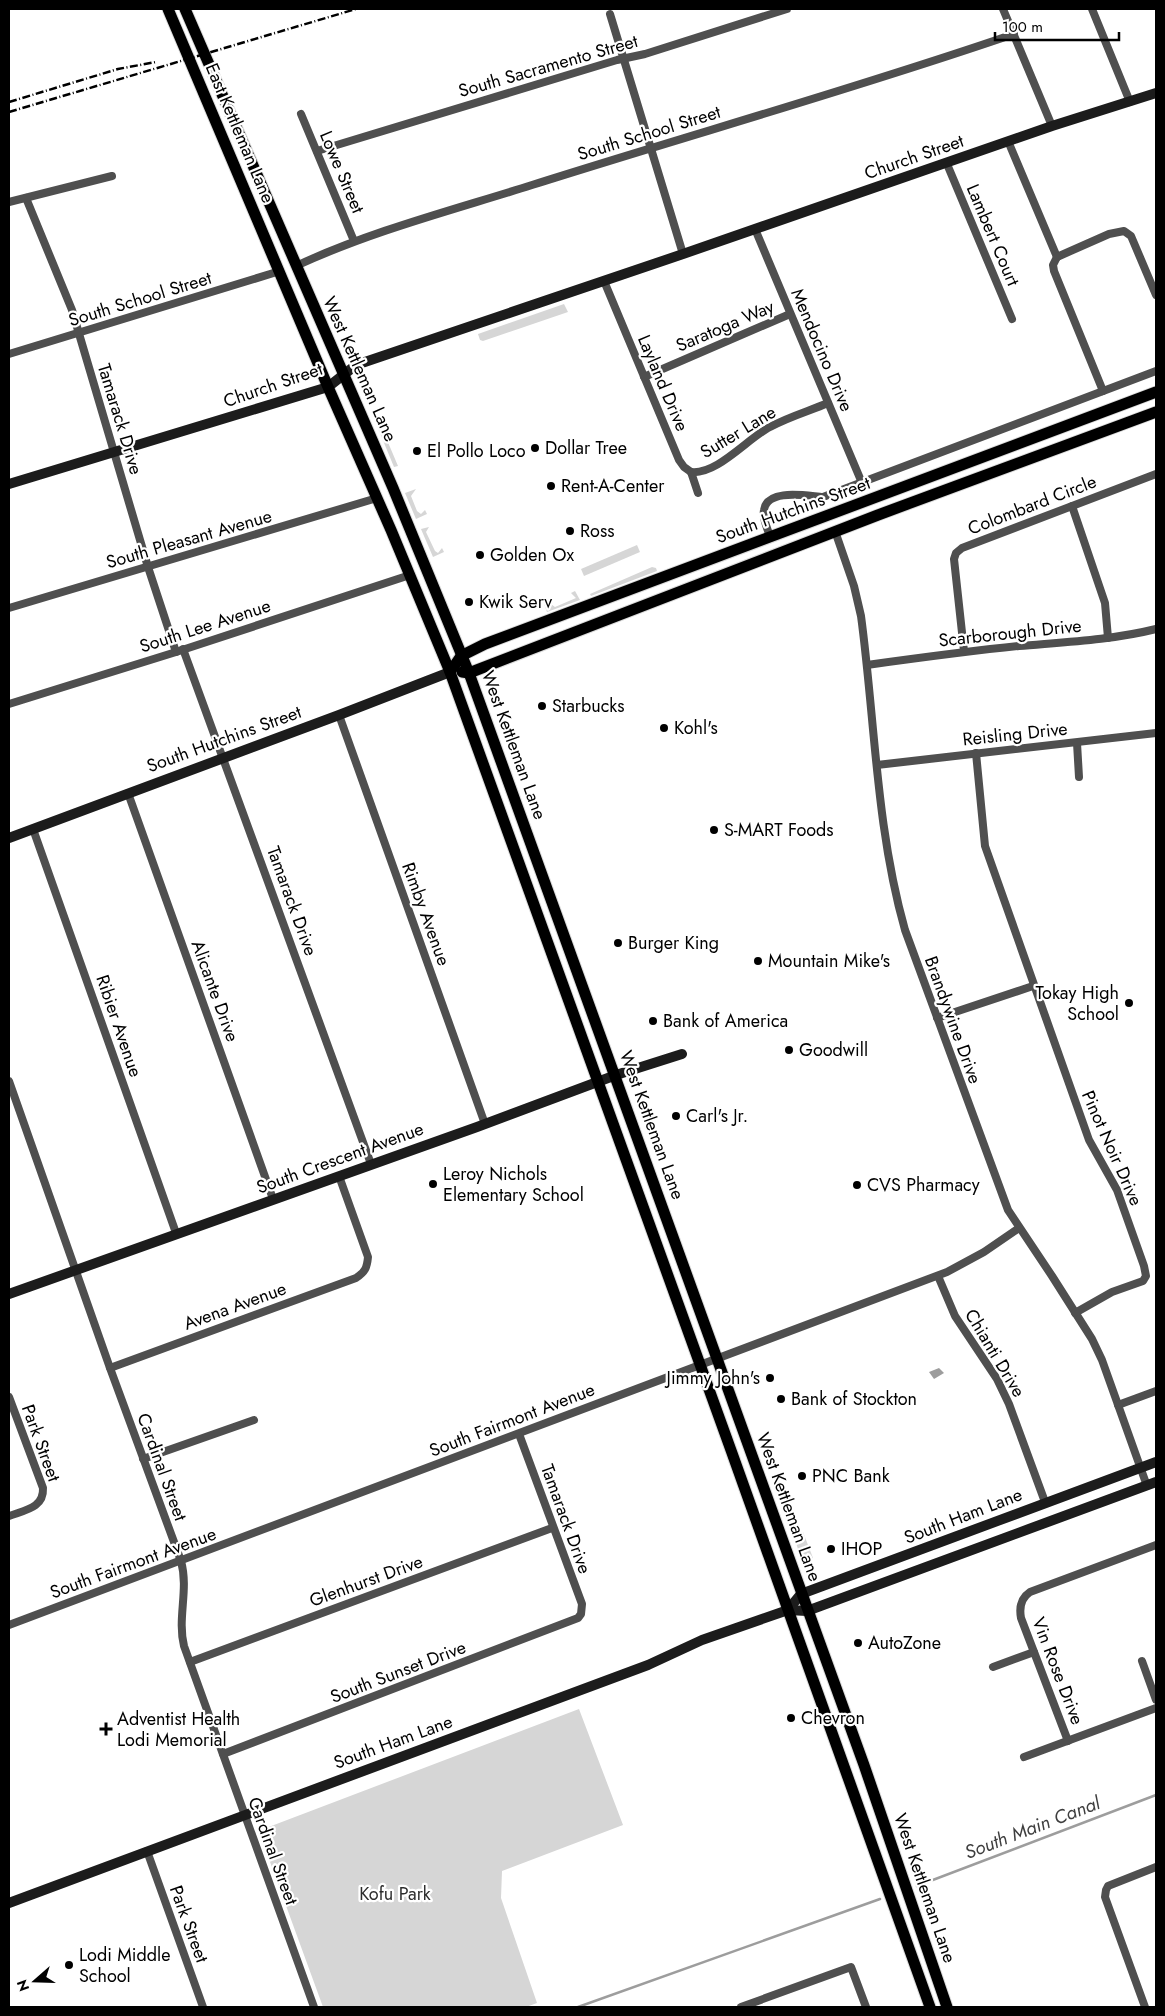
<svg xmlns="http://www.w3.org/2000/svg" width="1165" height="2016" font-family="Jost,sans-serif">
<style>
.green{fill:#d6d6d6}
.water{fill:#9d9d9d}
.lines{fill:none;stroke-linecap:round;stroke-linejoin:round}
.stream{stroke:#9d9d9d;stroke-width:2.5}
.primary-casing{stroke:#dbdbdb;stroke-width:13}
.street{stroke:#4f4f4f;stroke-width:8}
.secondary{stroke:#1c1c1c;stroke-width:10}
.primary{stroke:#000;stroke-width:11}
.rail{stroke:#000;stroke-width:2.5;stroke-dasharray:8 2.5 1 2.5;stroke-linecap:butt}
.poi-dot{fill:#000;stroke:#fff;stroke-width:2}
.labels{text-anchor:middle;stroke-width:4.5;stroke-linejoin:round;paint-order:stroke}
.street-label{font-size:18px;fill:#000;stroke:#fff}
.poi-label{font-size:18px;fill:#000;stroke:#fff;text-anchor:start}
.park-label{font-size:18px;fill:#2d2d2d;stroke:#fff}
.water-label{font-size:19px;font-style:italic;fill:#3e3e3e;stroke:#fff}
</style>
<rect width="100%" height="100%" fill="#fff"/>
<g class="green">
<polygon points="564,304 568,312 483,341 480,340 478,334"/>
<polygon points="377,426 380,426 383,432 390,439 387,440 398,466 394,467"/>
<polygon points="416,489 411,496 417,511 421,514 425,510 427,514 416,519 405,493"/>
<polygon points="429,527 426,532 435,551 438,553 442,548 444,552 433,557 421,529"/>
<polygon points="637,545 640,552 584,576 581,569"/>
<polygon points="652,567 656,568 657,571 591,596 590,594"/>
<polygon points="575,591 580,600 547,612 544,604 548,602 555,607 576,598 571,593"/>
<polygon points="792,1515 799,1533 803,1532 813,1558 802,1563 795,1539 793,1539 785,1518"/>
<polygon points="579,1709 623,1825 502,1871 501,1898 537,2003 526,2007 323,2007 262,1840 266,1828"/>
</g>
<polygon class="water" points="939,1368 944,1373 934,1379 929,1372"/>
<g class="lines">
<g class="stream">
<polyline points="917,1886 1156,1795"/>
<polyline points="578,2007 880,1899"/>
</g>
<defs>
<g id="primary">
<polyline points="168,9 328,387 391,530 450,672 732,1453 930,2007"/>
<polyline points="185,9 393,488 469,673 864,1765 947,2007"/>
<polyline points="450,672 461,656 485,644 1156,392"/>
<polyline points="462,672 469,673 878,515 1156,412"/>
</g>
</defs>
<use href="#primary" class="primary-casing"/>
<g class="street">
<polyline points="1003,9 1052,126"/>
<polyline points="1092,9 1130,102"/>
<polyline points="610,14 683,254"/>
<polyline points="301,114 354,241"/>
<polyline points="1008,141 1057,257"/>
<polyline points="317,151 617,60 645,54 787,9"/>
<polyline points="947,164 1012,319"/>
<polyline points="26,198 72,310 148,567 176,652"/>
<polyline points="9,202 112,176"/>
<polyline points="755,229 862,483"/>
<polyline points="1057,257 1109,234 1124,231 1131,236 1156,295"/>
<polyline points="1057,257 1053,265 1054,271 1103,391"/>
<path d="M296,266c75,-35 157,-56 236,-81 161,-51 322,-96 482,-151"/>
<polyline points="604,281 679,460 684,467 691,472 698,493"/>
<polyline points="9,354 280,271"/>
<polyline points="644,377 790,314"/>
<path d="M691,472c26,3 57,-34 79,-45 18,-10 39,-16 58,-24"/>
<polyline points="1072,506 1105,603 1108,638"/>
<path d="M835,531l19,55 7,30c14,104 15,212 44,314l103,280 44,66 40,63 10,21 45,126"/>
<path d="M770,537c-2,-8 -8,-18 -6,-27 3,-22 43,-14 59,-13l333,-126"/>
<polyline points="9,608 377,498"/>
<polyline points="183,649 371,1164"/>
<polyline points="964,651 954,559 956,553 962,548 1156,474"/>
<path d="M867,665c51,-7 102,-14 152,-19 46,-4 93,-6 137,-17"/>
<polyline points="9,704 176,652 410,575"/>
<polyline points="339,715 485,1124"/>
<polyline points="1077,743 1079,777"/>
<polyline points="976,753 985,846 1089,1140 1117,1190 1144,1266 1146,1276 1143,1281 1112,1292 1075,1313"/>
<polyline points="877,765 1156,733"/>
<polyline points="128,793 273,1199"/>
<polyline points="33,829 176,1233"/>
<polyline points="937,1018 1033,986"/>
<path d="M9,1081l101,287 71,193c8,29 -4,57 3,85l130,361"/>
<polyline points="938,1276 955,1316 997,1379 1009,1404 1045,1502"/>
<path d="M110,1368l246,-90c9,-6 11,-10 12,-21l-29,-81"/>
<path d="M9,1397l34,91c1,20 -18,22 -34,28"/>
<polyline points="1118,1405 1156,1391"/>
<polyline points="143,1459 254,1420"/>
<polyline points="9,1625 947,1272 984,1252 1019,1228"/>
<polyline points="1142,1661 1156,1700"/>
<polyline points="190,1662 552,1528"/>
<polyline points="993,1667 1034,1652"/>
<path d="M1068,1741l-47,-123c-2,-11 0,-20 9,-26l126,-47"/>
<polyline points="223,1754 578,1618 581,1614 582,1604 519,1434"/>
<polyline points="1024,1757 1156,1708"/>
<polyline points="147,1851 203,2007"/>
<polyline points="741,2007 851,1967 866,2007"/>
<polyline points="1145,2007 1105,1897 1106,1890 1108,1886 1156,1867"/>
</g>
<g class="secondary">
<polyline points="9,484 328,387 356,365 683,254 1052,126 1156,93"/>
<polyline points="9,838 339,715 450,672"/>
<polyline points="9,1294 477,1127 616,1075 682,1054"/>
<polyline points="788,1610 801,1594 1156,1462"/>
<polyline points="9,1903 648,1665 702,1640 788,1610 807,1611 1156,1482"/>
</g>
<use href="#primary" class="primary"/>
<g class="rail">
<polyline points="9,102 118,69 156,62"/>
<polyline points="9,112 356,9"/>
</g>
</g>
<g class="poi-dot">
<circle cx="535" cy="448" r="5"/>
<circle cx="417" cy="451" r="5"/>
<circle cx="551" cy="486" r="5"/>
<circle cx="570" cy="531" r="5"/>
<circle cx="480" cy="555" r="5"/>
<circle cx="469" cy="602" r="5"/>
<circle cx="542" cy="706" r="5"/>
<circle cx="664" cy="728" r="5"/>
<circle cx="714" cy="830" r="5"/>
<circle cx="618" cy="943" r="5"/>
<circle cx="758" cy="961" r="5"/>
<circle cx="1129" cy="1003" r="5"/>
<circle cx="653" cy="1021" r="5"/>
<circle cx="789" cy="1050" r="5"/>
<circle cx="676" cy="1116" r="5"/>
<circle cx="433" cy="1184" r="5"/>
<circle cx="857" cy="1185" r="5"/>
<circle cx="770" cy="1378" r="5"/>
<circle cx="781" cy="1399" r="5"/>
<circle cx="802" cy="1476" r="5"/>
<circle cx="831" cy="1549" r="5"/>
<circle cx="858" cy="1643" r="5"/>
<circle cx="791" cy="1718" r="5"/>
<path d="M103.5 1721.5h5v5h5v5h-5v5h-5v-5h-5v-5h5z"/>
<circle cx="69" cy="1965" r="5"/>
</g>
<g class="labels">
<g class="street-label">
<text transform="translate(548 66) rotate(-16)" y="6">South Sacramento Street</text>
<text transform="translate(240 133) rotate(67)" y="6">East Kettleman Lane</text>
<text transform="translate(649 133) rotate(-17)" y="6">South School Street</text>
<text transform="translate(914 157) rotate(-19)" y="6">Church Street</text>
<text transform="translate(342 172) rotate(67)" y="6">Lowe Street</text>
<text transform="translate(993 235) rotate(67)" y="6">Lambert Court</text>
<text transform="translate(140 299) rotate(-17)" y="6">South School Street</text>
<text transform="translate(725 326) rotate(-23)" y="6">Saratoga Way</text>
<text transform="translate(822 350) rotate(67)" y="6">Mendocino Drive</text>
<text transform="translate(360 369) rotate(66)" y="6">West Kettleman Lane</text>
<text transform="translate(663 383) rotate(67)" y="6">Layland Drive</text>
<text transform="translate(273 385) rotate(-19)" y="6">Church Street</text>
<text transform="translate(120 419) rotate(73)" y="6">Tamarack Drive</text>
<text transform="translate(738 432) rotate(-31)" y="6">Sutter Lane</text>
<text transform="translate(1032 505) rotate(-21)" y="6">Colombard Circle</text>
<text transform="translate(793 510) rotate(-20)" y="6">South Hutchins Street</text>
<text transform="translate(189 539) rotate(-16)" y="6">South Pleasant Avenue</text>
<text transform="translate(205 626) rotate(-18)" y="6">South Lee Avenue</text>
<text transform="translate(1010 633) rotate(-6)" y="6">Scarborough Drive</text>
<text transform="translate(1015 734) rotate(-6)" y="6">Reisling Drive</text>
<text transform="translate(224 739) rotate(-20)" y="6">South Hutchins Street</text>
<text transform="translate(514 745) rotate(70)" y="6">West Kettleman Lane</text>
<text transform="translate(292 901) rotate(70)" y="6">Tamarack Drive</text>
<text transform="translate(426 914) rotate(70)" y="6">Rimby Avenue</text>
<text transform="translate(215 991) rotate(70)" y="6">Alicante Drive</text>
<text transform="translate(953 1020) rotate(70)" y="6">Brandywine Drive</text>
<text transform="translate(119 1026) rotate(71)" y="6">Ribier Avenue</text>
<text transform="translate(652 1125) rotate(70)" y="6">West Kettleman Lane</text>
<text transform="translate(1112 1148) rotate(66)" y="6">Pinot Noir Drive</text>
<text transform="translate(340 1158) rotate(-20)" y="6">South Crescent Avenue</text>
<text transform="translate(235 1306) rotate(-20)" y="6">Avena Avenue</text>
<text transform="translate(995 1353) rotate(59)" y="6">Chianti Drive</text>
<text transform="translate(512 1420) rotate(-21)" y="6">South Fairmont Avenue</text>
<text transform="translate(41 1443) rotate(70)" y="6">Park Street</text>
<text transform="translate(162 1467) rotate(70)" y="6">Cardinal Street</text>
<text transform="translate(789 1507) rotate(70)" y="6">West Kettleman Lane</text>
<text transform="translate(963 1516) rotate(-21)" y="6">South Ham Lane</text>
<text transform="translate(566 1519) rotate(70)" y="6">Tamarack Drive</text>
<text transform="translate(133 1563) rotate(-20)" y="6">South Fairmont Avenue</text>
<text transform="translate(366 1581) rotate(-20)" y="6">Glenhurst Drive</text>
<text transform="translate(1058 1671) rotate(69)" y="6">Vin Rose Drive</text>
<text transform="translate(398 1672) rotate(-21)" y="6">South Sunset Drive</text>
<text transform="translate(393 1742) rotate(-20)" y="6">South Ham Lane</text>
<text transform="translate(273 1851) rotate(70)" y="6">Cardinal Street</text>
<text transform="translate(925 1888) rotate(71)" y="6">West Kettleman Lane</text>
<text transform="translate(189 1924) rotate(70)" y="6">Park Street</text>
</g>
<g class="poi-label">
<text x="545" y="454">Dollar Tree</text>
<text x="427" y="457">El Pollo Loco</text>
<text x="561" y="492">Rent-A-Center</text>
<text x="580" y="537">Ross</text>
<text x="490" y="561">Golden Ox</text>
<text x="479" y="608">Kwik Serv</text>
<text x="552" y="712">Starbucks</text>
<text x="674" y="734">Kohl's</text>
<text x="724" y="836">S-MART Foods</text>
<text x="628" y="949">Burger King</text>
<text x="768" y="967">Mountain Mike's</text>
<text x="1119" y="999" text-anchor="end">Tokay High<tspan x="1119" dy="21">School</tspan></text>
<text x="663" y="1027">Bank of America</text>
<text x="799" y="1056">Goodwill</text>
<text x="686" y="1122">Carl's Jr.</text>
<text x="443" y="1180">Leroy Nichols<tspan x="443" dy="21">Elementary School</tspan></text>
<text x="867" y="1191">CVS Pharmacy</text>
<text x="760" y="1384" text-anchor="end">Jimmy John's</text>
<text x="791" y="1405">Bank of Stockton</text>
<text x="812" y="1482">PNC Bank</text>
<text x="841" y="1555">IHOP</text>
<text x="868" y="1649">AutoZone</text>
<text x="801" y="1724">Chevron</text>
<text x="117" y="1725">Adventist Health<tspan x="117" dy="21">Lodi Memorial</tspan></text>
<text x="79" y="1961">Lodi Middle<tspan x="79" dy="21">School</tspan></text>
</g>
<g class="park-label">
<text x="395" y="1900">Kofu Park</text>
</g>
<g class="water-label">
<text transform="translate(1032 1827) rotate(-21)" y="7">South Main Canal</text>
</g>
</g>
<rect width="1165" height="2016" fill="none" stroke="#000000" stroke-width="20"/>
<g transform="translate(35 1981) rotate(250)" stroke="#ffffff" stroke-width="4" paint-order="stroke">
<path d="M0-4L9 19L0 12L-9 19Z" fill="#000000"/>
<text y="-8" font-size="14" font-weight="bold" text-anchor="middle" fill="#000000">N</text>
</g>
<path d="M995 32v8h124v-8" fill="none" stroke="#000000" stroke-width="2.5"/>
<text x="1002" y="32" font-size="15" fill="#000000" stroke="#ffffff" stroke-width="4" paint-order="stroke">100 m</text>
</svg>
